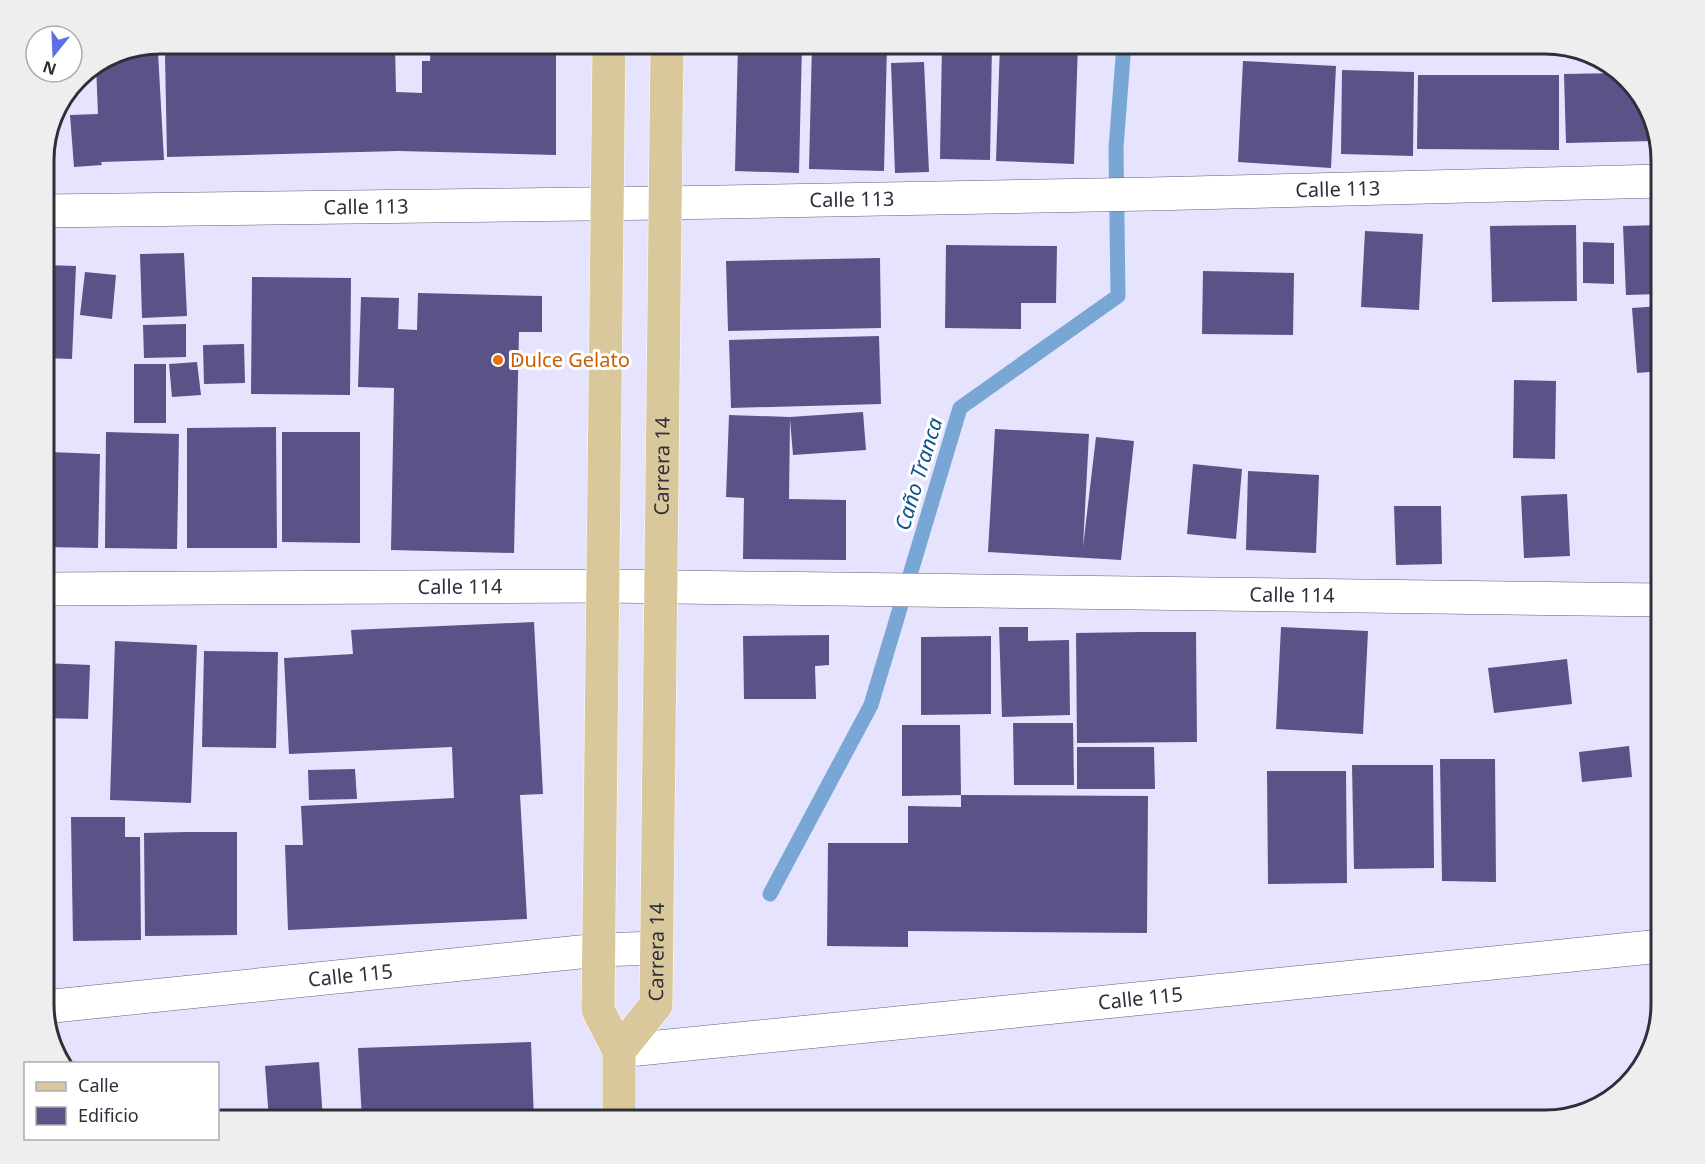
<svg xmlns="http://www.w3.org/2000/svg" width="1705" height="1164" font-family="'Noto Sans',sans-serif">
<style>
.lines{fill:none;stroke-linecap:round;stroke-linejoin:round}
.stream{stroke:#79a7d5;stroke-width:15}
.building{fill:#595387}
.street-casing{stroke:#635f7c;stroke-width:34}
.primary-casing{stroke:#fff;stroke-width:34}
.street{stroke:#fff;stroke-width:33}
.primary{stroke:#d9c89b;stroke-width:33}
.food-dot{fill:#e8710a;stroke:#fff;stroke-width:2}
.labels{text-anchor:middle;stroke-width:6;stroke-linejoin:round;paint-order:stroke}
.street-label{font-size:20px;fill:#302e3b;stroke:#fff}
.food-label{font-size:20px;fill:#c56008;stroke:#fff;text-anchor:start}
.water-label{font-size:21px;font-style:italic;fill:#0b538c;stroke:#fff}
.rim{fill:none;stroke:#302e3b;stroke-width:3}
</style>
<rect width="100%" height="100%" fill="#e6e3fe"/>
<g class="lines">
<polyline class="stream" points="770,894 871,705 960,408 1118,296 1116,148 1124,44"/>
</g>
<g class="building">
<polygon points="256,44 395,44 396,92 422,93 422,61 430,61 431,44 556,44 556,155 398,151 167,157 165,55 256,53"/>
<polygon points="738,44 802,44 799,173 735,171"/>
<polygon points="812,44 887,44 884,171 809,169"/>
<polygon points="942,44 992,44 990,160 940,159"/>
<polygon points="1000,44 1078,44 1074,164 996,161"/>
<polygon points="158,52 164,160 101,162 102,165 74,167 70,115 98,114 96,65 113,54"/>
<polygon points="1243,61 1336,66 1331,168 1238,162"/>
<polygon points="924,62 929,172 895,173 891,63"/>
<polygon points="1342,70 1414,72 1413,156 1341,154"/>
<polygon points="1619,73 1649,108 1653,122 1653,141 1566,143 1564,74"/>
<polygon points="1418,75 1559,75 1559,150 1417,149"/>
<polygon points="1576,225 1577,301 1492,302 1490,226"/>
<polygon points="1661,225 1661,294 1626,295 1623,226"/>
<polygon points="1365,231 1423,234 1419,310 1361,307"/>
<polygon points="1583,242 1614,243 1614,284 1583,283"/>
<polygon points="946,245 1057,246 1056,303 1021,303 1021,329 945,328"/>
<polygon points="184,253 187,316 142,318 140,254"/>
<polygon points="880,258 881,328 728,331 726,261"/>
<polygon points="44,265 76,266 72,359 44,358"/>
<polygon points="1203,271 1294,273 1293,335 1202,334"/>
<polygon points="85,272 116,275 112,319 80,315"/>
<polygon points="252,277 351,278 350,395 251,394"/>
<polygon points="418,293 542,296 542,332 519,332 514,553 391,550 394,388 358,387 361,297 399,298 398,329 417,330"/>
<polygon points="1661,306 1661,371 1637,373 1632,308"/>
<polygon points="186,324 186,357 144,358 143,325"/>
<polygon points="879,336 881,404 731,408 729,340"/>
<polygon points="244,344 245,383 204,384 203,345"/>
<polygon points="197,362 201,395 172,397 169,364"/>
<rect x="134" y="364" width="32" height="59"/>
<polygon points="1514,380 1556,381 1555,459 1513,458"/>
<polygon points="863,412 866,450 793,455 790,419 789,499 846,500 846,560 743,559 744,498 726,497 729,415 790,417"/>
<polygon points="276,427 277,548 187,548 187,428"/>
<polygon points="995,429 1089,434 1083,547 1096,437 1134,441 1121,560 988,552"/>
<polygon points="106,432 179,434 177,549 105,548"/>
<polygon points="282,432 360,432 360,543 282,542"/>
<polygon points="50,452 100,454 98,548 44,547 44,491 49,491"/>
<polygon points="1193,464 1242,469 1236,539 1187,534"/>
<polygon points="1248,471 1319,475 1316,553 1246,550"/>
<polygon points="1567,494 1570,556 1524,558 1521,496"/>
<polygon points="1394,506 1441,506 1442,564 1396,565"/>
<polygon points="534,622 543,794 520,795 527,919 288,930 285,845 303,845 301,806 454,798 452,747 289,754 284,658 353,654 351,630"/>
<polygon points="999,627 1028,627 1028,641 1069,640 1070,715 1002,717"/>
<polygon points="1281,627 1368,631 1363,734 1276,729"/>
<polygon points="1141,632 1196,632 1197,742 1077,743 1076,633"/>
<polygon points="829,635 829,665 815,666 816,699 744,699 743,636"/>
<polygon points="991,636 991,714 921,715 921,637"/>
<polygon points="115,641 197,645 191,803 110,800"/>
<polygon points="204,651 278,652 276,748 202,747"/>
<polygon points="1567,659 1572,704 1494,713 1488,668"/>
<polygon points="44,663 90,665 88,719 44,718"/>
<polygon points="1013,723 1073,723 1074,785 1014,785"/>
<polygon points="902,725 960,725 961,795 902,796"/>
<polygon points="1629,746 1632,777 1582,782 1579,752"/>
<polygon points="1077,747 1154,747 1155,789 1077,789"/>
<polygon points="1440,759 1495,759 1496,882 1442,881"/>
<polygon points="1352,765 1433,765 1434,868 1354,869"/>
<polygon points="355,769 357,799 309,800 308,770"/>
<polygon points="1267,771 1346,771 1347,883 1268,884"/>
<polygon points="961,795 1148,796 1147,933 908,931 908,947 827,946 828,843 908,843 908,806 961,807"/>
<polygon points="1661,801 1661,851 1656,852 1652,802"/>
<polygon points="71,817 125,817 125,837 140,837 141,940 73,941"/>
<polygon points="186,832 237,832 237,935 145,936 144,833"/>
<polygon points="531,1042 534,1120 362,1120 358,1048"/>
<polygon points="319,1062 323,1120 269,1120 265,1066"/>
</g>
<g class="lines">
<defs>
<g id="street">
<path id="s1" d="M44,211l621,-8 485,-9 511,-13"/>
<path id="s2" d="M44,589l559,-3 1058,14"/>
<path id="s3" d="M44,1007l555,-57 57,-2"/>
<path id="s4" d="M619,1051l1042,-105"/>
</g>
<g id="primary">
<polyline points="609,44 598,1010 619,1051 619,1120"/>
<path id="s5" d="M619,1051l37,-46 11,-961"/>
</g>
</defs>
<use href="#street" class="street-casing"/>
<use href="#primary" class="primary-casing"/>
<use href="#street" class="street"/>
<use href="#primary" class="primary"/>
</g>
<circle class="food-dot" cx="498" cy="360" r="6"/>
<g class="labels">
<g class="street-label">
<text dy="7" stroke="none"><textPath href="#s1" startOffset="1294">Calle 113</textPath></text>
<text dy="7" stroke="none"><textPath href="#s1" startOffset="808">Calle 113</textPath></text>
<text dy="7" stroke="none"><textPath href="#s1" startOffset="322">Calle 113</textPath></text>
<text dy="7" stroke="none"><textPath href="#s5" startOffset="598">Carrera 14</textPath></text>
<text dy="7" stroke="none"><textPath href="#s2" startOffset="416">Calle 114</textPath></text>
<text dy="7" stroke="none"><textPath href="#s2" startOffset="1248">Calle 114</textPath></text>
<text dy="7" stroke="none"><textPath href="#s5" startOffset="112">Carrera 14</textPath></text>
<text dy="7" stroke="none"><textPath href="#s3" startOffset="308">Calle 115</textPath></text>
<text dy="7" stroke="none"><textPath href="#s4" startOffset="524">Calle 115</textPath></text>
</g>
<g class="food-label">
<text x="510" y="367">Dulce Gelato</text>
</g>
<g class="water-label">
<text transform="translate(919 474) rotate(-73)" y="7">Caño Tranca</text>
</g>
</g>
<path d="M0 0H1705V1164H0ZM160 54H1545A106 106 0 0 1 1651 160V1004A106 106 0 0 1 1545 1110H160A106 106 0 0 1 54 1004V160A106 106 0 0 1 160 54Z" fill="#eeeeef" fill-rule="evenodd"/>
<path class="rim" d="M160 54H1545A106 106 0 0 1 1651 160V1004A106 106 0 0 1 1545 1110H160A106 106 0 0 1 54 1004V160A106 106 0 0 1 160 54Z"/>
<rect x="24" y="1062" width="195" height="78" fill="#ffffff" stroke="#acabb1" stroke-width="1.5"/>
<rect x="36" y="1082" width="30" height="9" fill="#d9c89b" stroke="#acabb1" stroke-width="1.5"/>
<text x="78" y="1092" font-size="18" fill="#302e3b">Calle</text>
<rect x="36" y="1107" width="30" height="18" fill="#595387" stroke="#acabb1" stroke-width="1.5"/>
<text x="78" y="1122" font-size="18" fill="#302e3b">Edificio</text>
<g transform="translate(54 54) rotate(198)"><circle r="28" fill="#ffffff" stroke="#acabb1" stroke-width="1.5"/>
<path d="M0-4.5L10 22L0 15L-10 22Z" fill="#5d6fe6"/>
<text y="-9" font-size="16" font-weight="bold" text-anchor="middle" fill="#302e3b">N</text>
</g>
</svg>
